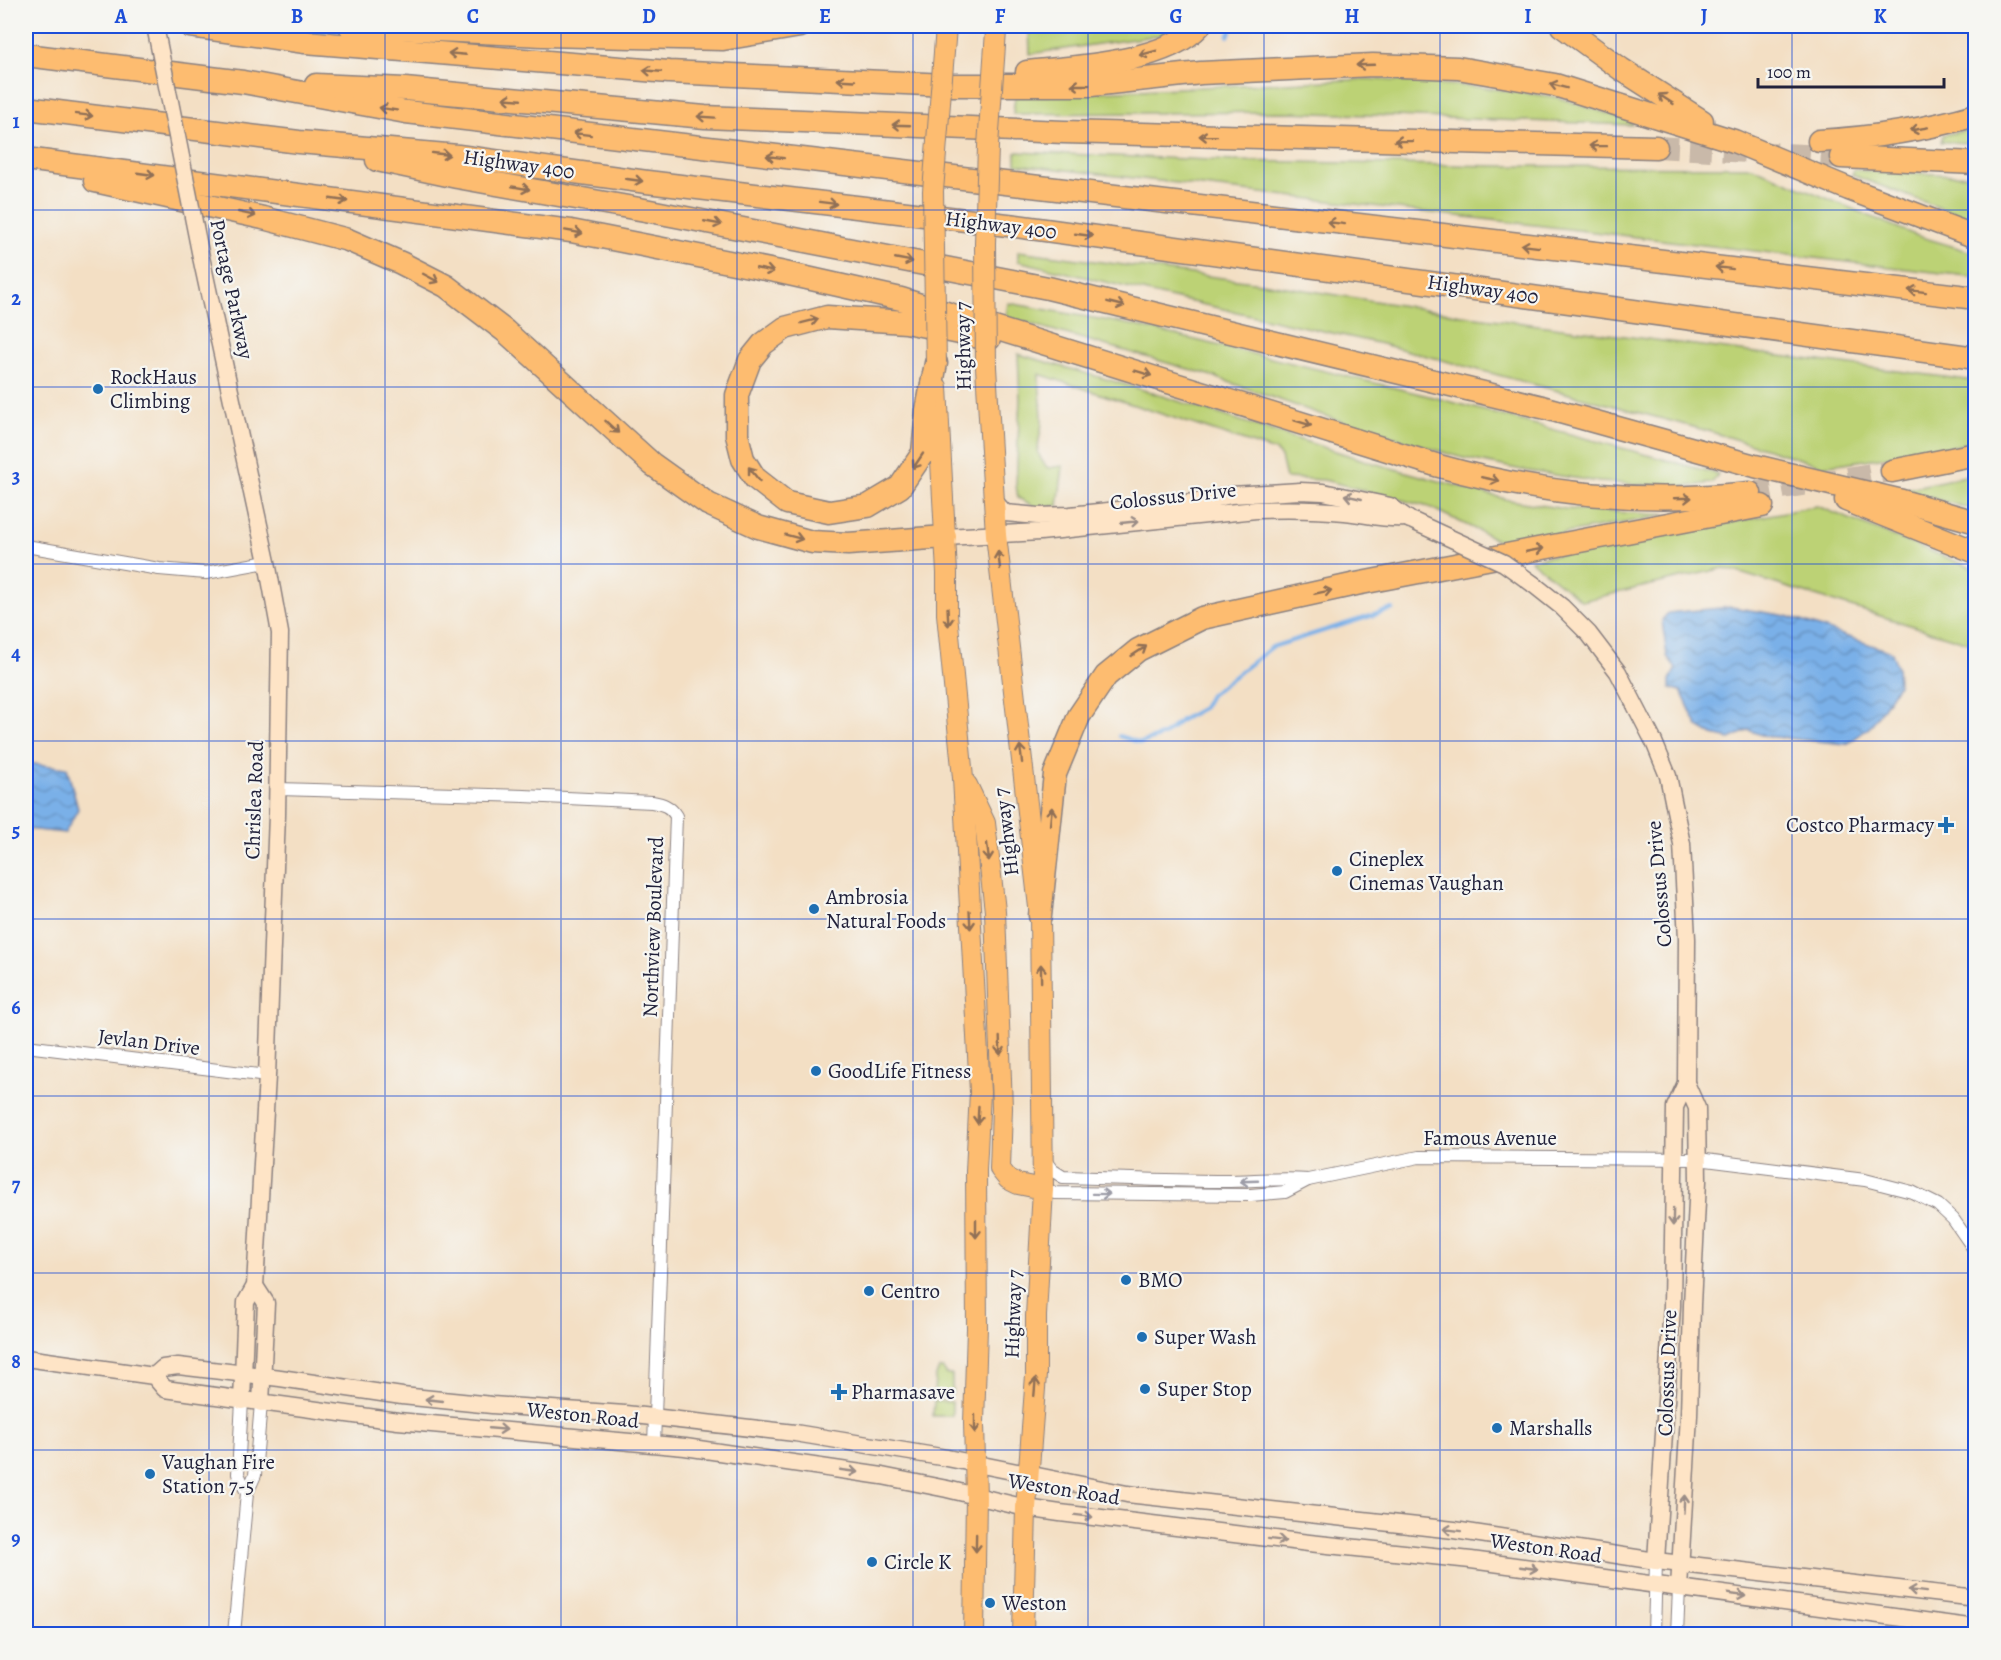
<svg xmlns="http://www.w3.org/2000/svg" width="2001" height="1660" font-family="Alegreya,serif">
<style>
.green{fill:#bcd275;stroke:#6f7a58;stroke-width:1.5}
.water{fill:url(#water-waves);stroke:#4e6992;stroke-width:1.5}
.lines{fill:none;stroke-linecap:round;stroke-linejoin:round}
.stream{stroke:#7ab0e8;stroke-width:4}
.highway-tunnel{stroke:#c9b9a9;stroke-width:22;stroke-dasharray:22 11;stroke-linecap:butt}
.street-casing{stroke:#8a8080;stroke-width:14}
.secondary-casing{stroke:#8a8080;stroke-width:19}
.primary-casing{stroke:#8a8080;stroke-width:22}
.highway-casing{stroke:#8a8080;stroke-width:25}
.street{stroke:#fff;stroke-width:12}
.secondary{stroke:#fee4c6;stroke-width:16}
.primary{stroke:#fdbc70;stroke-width:20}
.highway{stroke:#fdbc70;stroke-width:22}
.secondary-bridge-casing{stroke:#8a8080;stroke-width:19;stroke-linecap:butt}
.primary-bridge-casing{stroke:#8a8080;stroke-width:22;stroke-linecap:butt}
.secondary-bridge{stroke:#fee4c6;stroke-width:16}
.primary-bridge{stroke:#fdbc70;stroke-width:20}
.oneway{stroke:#906f56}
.oneway2{stroke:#9b8d87}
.oneway3{stroke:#9c9ca7}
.grid{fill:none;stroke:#1d4ed8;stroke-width:1.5;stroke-opacity:0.55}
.poi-dot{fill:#1f6fb2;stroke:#f6f6f2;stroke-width:2}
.labels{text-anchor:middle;stroke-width:4.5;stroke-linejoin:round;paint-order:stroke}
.street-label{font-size:21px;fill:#22223b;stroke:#f6f6f2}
.poi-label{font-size:21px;fill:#22223b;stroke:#f6f6f2;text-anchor:start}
.neatline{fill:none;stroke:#1d4ed8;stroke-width:2}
.grid-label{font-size:20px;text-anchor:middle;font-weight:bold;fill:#1d4ed8}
</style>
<defs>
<pattern id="water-waves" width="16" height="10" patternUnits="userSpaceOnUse" patternTransform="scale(1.5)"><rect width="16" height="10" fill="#7ab0e8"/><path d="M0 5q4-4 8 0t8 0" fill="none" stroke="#648fbd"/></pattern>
</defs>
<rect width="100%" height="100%" fill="#f6f6f2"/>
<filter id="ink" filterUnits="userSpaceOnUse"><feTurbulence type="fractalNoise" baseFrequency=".0167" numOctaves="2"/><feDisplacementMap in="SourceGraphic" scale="12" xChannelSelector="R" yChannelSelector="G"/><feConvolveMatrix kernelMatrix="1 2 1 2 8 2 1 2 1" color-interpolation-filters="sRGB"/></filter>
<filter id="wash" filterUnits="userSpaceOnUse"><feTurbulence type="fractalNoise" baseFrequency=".008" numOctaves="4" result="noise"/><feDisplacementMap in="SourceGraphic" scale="24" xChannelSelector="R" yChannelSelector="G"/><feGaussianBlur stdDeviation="1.35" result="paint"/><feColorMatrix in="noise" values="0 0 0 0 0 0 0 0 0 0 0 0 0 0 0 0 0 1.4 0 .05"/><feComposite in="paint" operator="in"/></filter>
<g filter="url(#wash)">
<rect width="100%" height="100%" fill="#f3dfc4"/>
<g class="green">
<polygon points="1029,26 1176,26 1161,35 1030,54"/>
<polygon points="1369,79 1479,87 1556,97 1631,121 1632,125 1289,112 1013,114 1015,96"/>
<polygon points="1975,129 1975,143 1941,142 1943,135"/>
<polygon points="1016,152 1235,161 1498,166 1752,167 1915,235 1975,253 1975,277 1016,164"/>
<polygon points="1854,170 1975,176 1975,221 1852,175"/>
<polygon points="1018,251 1268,284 1468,316 1975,381 1975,442 1928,451 1823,466 1708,431 1382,344 1155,294 1018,261"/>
<polygon points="1008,303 1133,325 1437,398 1718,474 1712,483 1681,487 1600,482 1522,470 1459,457 1331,418 1206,374 1006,317"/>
<path d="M1018,354l119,34 236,75 136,37 56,9 102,6 -161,29 -77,-37 -105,-27 -38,-2 -5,-21 -6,-6 -236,-77c0,15 3,31 3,47 -1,20 -11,31 6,47l15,-2 -5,40 -22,1 -18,-9 -2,-13 4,-86z"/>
<polygon points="1975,474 1975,510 1906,491 1905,489"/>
<polygon points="1817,506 1975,569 1975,645 1724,568 1582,601 1530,560"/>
<polygon points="939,1369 943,1369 947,1375 952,1375 952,1394 934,1392 935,1378"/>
<polygon points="934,1401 952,1402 952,1416 933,1416"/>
</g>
<g class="water">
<polygon points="1731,607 1787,616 1892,652 1897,667 1898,685 1870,727 1847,744 1764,736 1749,730 1730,739 1712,735 1698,727 1681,691 1670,688 1670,680 1676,668 1667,656 1662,620 1668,613"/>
<polygon points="26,763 67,768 78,809 65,833 26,829"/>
</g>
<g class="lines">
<g class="stream">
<polyline points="1228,36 1233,26"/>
<polyline points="1119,736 1141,743 1164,735 1181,720 1203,708 1210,695 1272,647 1393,609"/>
</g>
</g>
</g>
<g filter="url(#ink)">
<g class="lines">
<g class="highway-tunnel">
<polyline points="1656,147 1841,157"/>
<polyline points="1750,493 1892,471"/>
</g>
<defs>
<g id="street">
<polyline points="26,546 159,569 206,573 267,562"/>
<path d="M278,789l246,7 128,6c11,2 18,4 24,14l-22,629"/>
<polyline points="26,1046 267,1076"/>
<path d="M1044,1159l8,11 11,7c51,1 102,4 153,4 30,1 61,-4 92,-1"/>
<polyline points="1043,1189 1055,1193 1251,1195 1285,1192 1308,1180 1419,1157 1698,1159 1865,1180 1912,1192 1938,1205 1953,1219 1976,1252"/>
<polyline points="242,1401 238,1474 247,1493"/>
<polyline points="234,1634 247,1493 255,1475 261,1403"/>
<polyline points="1654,1634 1656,1561"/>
<polyline points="1677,1634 1679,1588"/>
</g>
<g id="secondary">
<polyline points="201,257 267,562 280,633 277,815 267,1076 255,1286 246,1302 242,1401"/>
<polyline points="994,501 1005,513 1038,516 1070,515 1204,501 1231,495 1300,491 1323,492 1390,506 1410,520"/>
<path d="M945,537l95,-5 216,-22c30,-1 60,-1 89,2 23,2 37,8 61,6"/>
<polyline points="1533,584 1562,607 1589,634 1618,672 1654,742 1668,776 1682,844 1687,939 1686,1083 1675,1107 1672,1306 1656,1561"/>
<polyline points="255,1286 266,1303 261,1403"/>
<polyline points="26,1358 154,1376 165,1389 398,1421 685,1447 882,1476 947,1489 1026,1508 1060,1513 1309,1543 1471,1560 1976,1628"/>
<polyline points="154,1376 163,1368 178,1366 280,1378 402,1396 492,1405 625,1414 795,1433 947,1458 1127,1494 1454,1530 1656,1561 1976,1598"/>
<polyline points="1679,1588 1689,1415 1692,1305 1698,1181 1697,1108 1686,1083"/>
</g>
<g id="primary">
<polyline points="986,367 996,535 1040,916 1043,1189 1036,1316 1036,1375 1026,1508 1023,1634"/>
<polyline points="937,387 947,573 947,614 963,778 980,1092 976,1171 977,1328 974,1423 976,1497 974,1634"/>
<polyline points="967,785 985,823 995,911 1002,1108 1000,1169 1008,1179 1018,1184 1043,1189"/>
</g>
<g id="highway">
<polyline points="190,26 305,42 669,72 947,85 1091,85 1201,73 1373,65 1458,68 1555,85 1734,141 1849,189 1976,237"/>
<polyline points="350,26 542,35 723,39 800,26"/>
<polyline points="1562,26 1621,69 1702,121"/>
<polyline points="26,55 243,82 406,112 1976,298"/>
<path d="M1027,72c48,-5 138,-9 172,-46"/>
<polyline points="316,85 405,89 705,117 1064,132 1656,147"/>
<polyline points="26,108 299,142 458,156 647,182 1016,226 1976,358"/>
<path d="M1819,141c53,-3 105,-11 157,-26"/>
<polyline points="1841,157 1976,163"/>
<path d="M26,159l545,72 209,41 121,27 538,167c104,29 203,38 311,27"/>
<polyline points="377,160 457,177 645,210 1048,288 1542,407 1755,466 1902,501 1976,522"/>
<polyline points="95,181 263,218 348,240 401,263 446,286 505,331 652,464 708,504 758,527 812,542 848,544 945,537"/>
<polyline points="936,363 927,410 923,453 900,487 868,506 829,512 787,503 755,478 743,459 737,435 737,395 750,360 763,344 785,328 827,317 906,322 989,339"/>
<polyline points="1892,471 1976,454"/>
<polyline points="1846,500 1976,552"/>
<polyline points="1040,916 1055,774 1079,716 1106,676 1138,650 1202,618 1356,584 1762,506"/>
</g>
</defs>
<use href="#street" class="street-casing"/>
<use href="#secondary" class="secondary-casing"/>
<use href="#primary" class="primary-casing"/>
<use href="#highway" class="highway-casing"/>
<use href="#street" class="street"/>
<use href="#secondary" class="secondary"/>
<use href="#primary" class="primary"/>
<use href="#highway" class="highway"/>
<defs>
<g id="secondary-bridge">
<polyline points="155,26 201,257"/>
<polyline points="1413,521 1504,563 1533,584"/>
</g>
<g id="primary-bridge">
<polyline points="936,363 933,191 946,27"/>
<polyline points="986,367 985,243 988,146 996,31"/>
</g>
</defs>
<use href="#secondary-bridge" class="secondary-bridge-casing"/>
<use href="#primary-bridge" class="primary-bridge-casing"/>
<use href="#secondary-bridge" class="secondary-bridge"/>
<use href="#primary-bridge" class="primary-bridge"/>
</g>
<defs><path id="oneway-shaft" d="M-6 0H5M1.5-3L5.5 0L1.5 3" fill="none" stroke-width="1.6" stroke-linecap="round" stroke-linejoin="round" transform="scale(1.5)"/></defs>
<g class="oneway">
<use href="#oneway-shaft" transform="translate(1148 53) rotate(165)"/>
<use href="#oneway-shaft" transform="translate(457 54) rotate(-175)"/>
<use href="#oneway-shaft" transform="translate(1365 65) rotate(178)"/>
<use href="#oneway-shaft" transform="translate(652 71) rotate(-175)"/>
<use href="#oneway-shaft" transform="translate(846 80) rotate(-177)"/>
<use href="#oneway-shaft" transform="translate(1080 85) rotate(180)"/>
<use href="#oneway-shaft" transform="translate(1558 86) rotate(-166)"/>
<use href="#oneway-shaft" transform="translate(512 99) rotate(-175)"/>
<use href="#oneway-shaft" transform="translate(1666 99) rotate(-147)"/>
<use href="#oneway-shaft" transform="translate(388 109) rotate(-171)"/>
<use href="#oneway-shaft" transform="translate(84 115) rotate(7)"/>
<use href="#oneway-shaft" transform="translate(706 117) rotate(-176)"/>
<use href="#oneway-shaft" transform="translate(901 125) rotate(-178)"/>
<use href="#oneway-shaft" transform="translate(1919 129) rotate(170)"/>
<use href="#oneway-shaft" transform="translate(582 134) rotate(-173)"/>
<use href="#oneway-shaft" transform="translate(1208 136) rotate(-179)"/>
<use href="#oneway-shaft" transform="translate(1403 141) rotate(-179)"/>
<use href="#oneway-shaft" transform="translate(1598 146) rotate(-179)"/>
<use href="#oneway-shaft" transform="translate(441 154) rotate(6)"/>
<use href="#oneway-shaft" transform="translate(775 157) rotate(-173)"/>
<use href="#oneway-shaft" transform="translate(146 174) rotate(8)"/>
<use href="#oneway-shaft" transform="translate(634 180) rotate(8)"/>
<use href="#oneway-shaft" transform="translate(521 188) rotate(10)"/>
<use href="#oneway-shaft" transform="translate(339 200) rotate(8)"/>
<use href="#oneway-shaft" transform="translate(828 203) rotate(7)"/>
<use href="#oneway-shaft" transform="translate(247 214) rotate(13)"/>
<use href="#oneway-shaft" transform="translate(713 223) rotate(11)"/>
<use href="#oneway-shaft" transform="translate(1336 223) rotate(-173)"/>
<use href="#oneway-shaft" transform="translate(574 232) rotate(10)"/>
<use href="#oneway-shaft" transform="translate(1084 235) rotate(8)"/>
<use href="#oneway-shaft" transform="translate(1530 246) rotate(-173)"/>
<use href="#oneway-shaft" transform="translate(904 260) rotate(11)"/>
<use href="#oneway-shaft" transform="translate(1724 268) rotate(-173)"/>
<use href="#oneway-shaft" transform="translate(765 270) rotate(11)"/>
<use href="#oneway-shaft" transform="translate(431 278) rotate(28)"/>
<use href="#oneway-shaft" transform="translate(1917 291) rotate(-173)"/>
<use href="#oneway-shaft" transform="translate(1116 304) rotate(14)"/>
<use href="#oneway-shaft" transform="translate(810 321) rotate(-14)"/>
<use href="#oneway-shaft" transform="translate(1143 373) rotate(17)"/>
<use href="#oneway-shaft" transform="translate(1303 423) rotate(17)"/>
<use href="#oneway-shaft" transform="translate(612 427) rotate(43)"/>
<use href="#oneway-shaft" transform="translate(918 461) rotate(124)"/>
<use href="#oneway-shaft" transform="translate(754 474) rotate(-128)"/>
<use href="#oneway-shaft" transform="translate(1490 479) rotate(12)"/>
<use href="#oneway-shaft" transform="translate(1683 498) rotate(-2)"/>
<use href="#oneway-shaft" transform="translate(794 537) rotate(15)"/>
<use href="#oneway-shaft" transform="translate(1535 550) rotate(-11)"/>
<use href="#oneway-shaft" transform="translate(999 560) rotate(-97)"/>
<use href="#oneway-shaft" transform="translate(1323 592) rotate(-12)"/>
<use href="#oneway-shaft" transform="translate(948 617) rotate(87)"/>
<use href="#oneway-shaft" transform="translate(1139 651) rotate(-33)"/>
<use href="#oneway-shaft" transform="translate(1021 754) rotate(-97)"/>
<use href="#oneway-shaft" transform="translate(1051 816) rotate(-84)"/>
<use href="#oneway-shaft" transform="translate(988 852) rotate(84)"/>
<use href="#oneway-shaft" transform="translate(970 920) rotate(87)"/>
<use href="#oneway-shaft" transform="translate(1041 973) rotate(-91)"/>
<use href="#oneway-shaft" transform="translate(1000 1046) rotate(88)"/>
<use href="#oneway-shaft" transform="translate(978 1115) rotate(93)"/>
<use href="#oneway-shaft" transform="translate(976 1229) rotate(90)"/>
<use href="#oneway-shaft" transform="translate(1035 1387) rotate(-85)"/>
<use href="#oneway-shaft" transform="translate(975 1424) rotate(90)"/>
<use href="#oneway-shaft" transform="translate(976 1543) rotate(91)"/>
</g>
<g class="oneway2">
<use href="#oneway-shaft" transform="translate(1353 497) rotate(-167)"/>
<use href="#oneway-shaft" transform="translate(1130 522) rotate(-6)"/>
<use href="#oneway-shaft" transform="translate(1673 1217) rotate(91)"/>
<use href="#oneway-shaft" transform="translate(434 1400) rotate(-174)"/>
<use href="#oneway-shaft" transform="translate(498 1429) rotate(5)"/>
<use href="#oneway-shaft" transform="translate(849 1471) rotate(8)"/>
<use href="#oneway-shaft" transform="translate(1684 1504) rotate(-87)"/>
<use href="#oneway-shaft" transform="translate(1084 1516) rotate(7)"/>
<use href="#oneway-shaft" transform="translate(1452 1530) rotate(-173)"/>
<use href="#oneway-shaft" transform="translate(1277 1540) rotate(7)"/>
<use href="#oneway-shaft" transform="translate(1529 1568) rotate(8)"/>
<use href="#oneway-shaft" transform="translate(1917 1591) rotate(-173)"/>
<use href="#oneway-shaft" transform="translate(1737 1595) rotate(8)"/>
</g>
<g class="oneway3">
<use href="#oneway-shaft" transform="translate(1249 1181) rotate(178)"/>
<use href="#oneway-shaft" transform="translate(1101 1194) rotate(1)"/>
</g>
</g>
<path class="grid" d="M209,26v1608M385,26v1608M561,26v1608M737,26v1608M913,26v1608M1088,26v1608M1264,26v1608M1440,26v1608M1616,26v1608M1792,26v1608M26,210h1950M26,387h1950M26,564h1950M26,741h1950M26,919h1950M26,1096h1950M26,1273h1950M26,1450h1950"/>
<g class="poi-dot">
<circle cx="98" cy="389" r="6"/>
<path d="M1943 816h6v6h6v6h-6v6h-6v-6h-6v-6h6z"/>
<circle cx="1337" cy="871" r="6"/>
<circle cx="814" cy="909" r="6"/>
<circle cx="816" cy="1071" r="6"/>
<circle cx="1126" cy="1280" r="6"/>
<circle cx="869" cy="1291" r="6"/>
<circle cx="1142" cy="1337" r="6"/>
<circle cx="1145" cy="1389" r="6"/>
<path d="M836 1383h6v6h6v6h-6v6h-6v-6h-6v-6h6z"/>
<circle cx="1497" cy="1428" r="6"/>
<circle cx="150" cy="1474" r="6"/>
<circle cx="872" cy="1562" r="6"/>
<circle cx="990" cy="1603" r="6"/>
</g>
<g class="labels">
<g class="street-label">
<text transform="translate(519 164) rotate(8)" y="7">Highway 400</text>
<text transform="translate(1001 225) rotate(7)" y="7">Highway 400</text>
<text transform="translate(232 289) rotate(78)" y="7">Portage Parkway</text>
<text transform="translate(1483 289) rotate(8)" y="7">Highway 400</text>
<text transform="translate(963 346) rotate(-91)" y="7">Highway 7</text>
<text transform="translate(1173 496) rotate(-6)" y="7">Colossus Drive</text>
<text transform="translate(254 800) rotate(-88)" y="7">Chrislea Road</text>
<text transform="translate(1006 832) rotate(-97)" y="7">Highway 7</text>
<text transform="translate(1659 884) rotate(-95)" y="7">Colossus Drive</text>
<text transform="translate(653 927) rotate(-88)" y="7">Northview Boulevard</text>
<text transform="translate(149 1042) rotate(7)" y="7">Jevlan Drive</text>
<text x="1490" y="1145">Famous Avenue</text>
<text transform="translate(1013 1314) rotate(-88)" y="7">Highway 7</text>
<text transform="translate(1667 1373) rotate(-88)" y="7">Colossus Drive</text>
<text transform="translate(583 1415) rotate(6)" y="7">Weston Road</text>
<text transform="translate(1064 1489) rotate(9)" y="7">Weston Road</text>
<text transform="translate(1546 1548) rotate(8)" y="7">Weston Road</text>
</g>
<g class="poi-label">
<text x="110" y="384">RockHaus<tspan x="110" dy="24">Climbing</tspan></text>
<text x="1934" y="832" text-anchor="end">Costco Pharmacy</text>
<text x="1349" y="866">Cineplex<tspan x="1349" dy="24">Cinemas Vaughan</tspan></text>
<text x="826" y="904">Ambrosia<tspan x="826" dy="24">Natural Foods</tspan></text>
<text x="828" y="1078">GoodLife Fitness</text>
<text x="1138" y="1287">BMO</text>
<text x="881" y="1298">Centro</text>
<text x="1154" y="1344">Super Wash</text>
<text x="1157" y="1396">Super Stop</text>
<text x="851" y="1399">Pharmasave</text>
<text x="1509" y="1435">Marshalls</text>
<text x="162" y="1469">Vaughan Fire<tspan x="162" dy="24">Station 7-5</tspan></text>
<text x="884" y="1569">Circle K</text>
<text x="1002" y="1610">Weston</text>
</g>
</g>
<rect width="2001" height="1660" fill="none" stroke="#f6f6f2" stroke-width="66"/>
<path d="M1758 78v9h186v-9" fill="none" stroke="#22223b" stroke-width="3"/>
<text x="1767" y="78" font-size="18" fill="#22223b" stroke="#f6f6f2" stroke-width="4.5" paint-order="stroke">100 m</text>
<rect x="33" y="33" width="1935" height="1594" class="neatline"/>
<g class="grid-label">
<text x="121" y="23">A</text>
<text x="297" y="23">B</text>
<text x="473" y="23">C</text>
<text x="649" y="23">D</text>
<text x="825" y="23">E</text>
<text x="1000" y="23">F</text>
<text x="1176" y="23">G</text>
<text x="1352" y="23">H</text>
<text x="1528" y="23">I</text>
<text x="1704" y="23">J</text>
<text x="1880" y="23">K</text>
<text x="16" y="128">1</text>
<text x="16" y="305">2</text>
<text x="16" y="483">3</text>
<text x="16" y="660">4</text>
<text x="16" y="837">5</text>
<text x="16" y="1014">6</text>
<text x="16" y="1191">7</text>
<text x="16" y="1368">8</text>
<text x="16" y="1545">9</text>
</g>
</svg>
